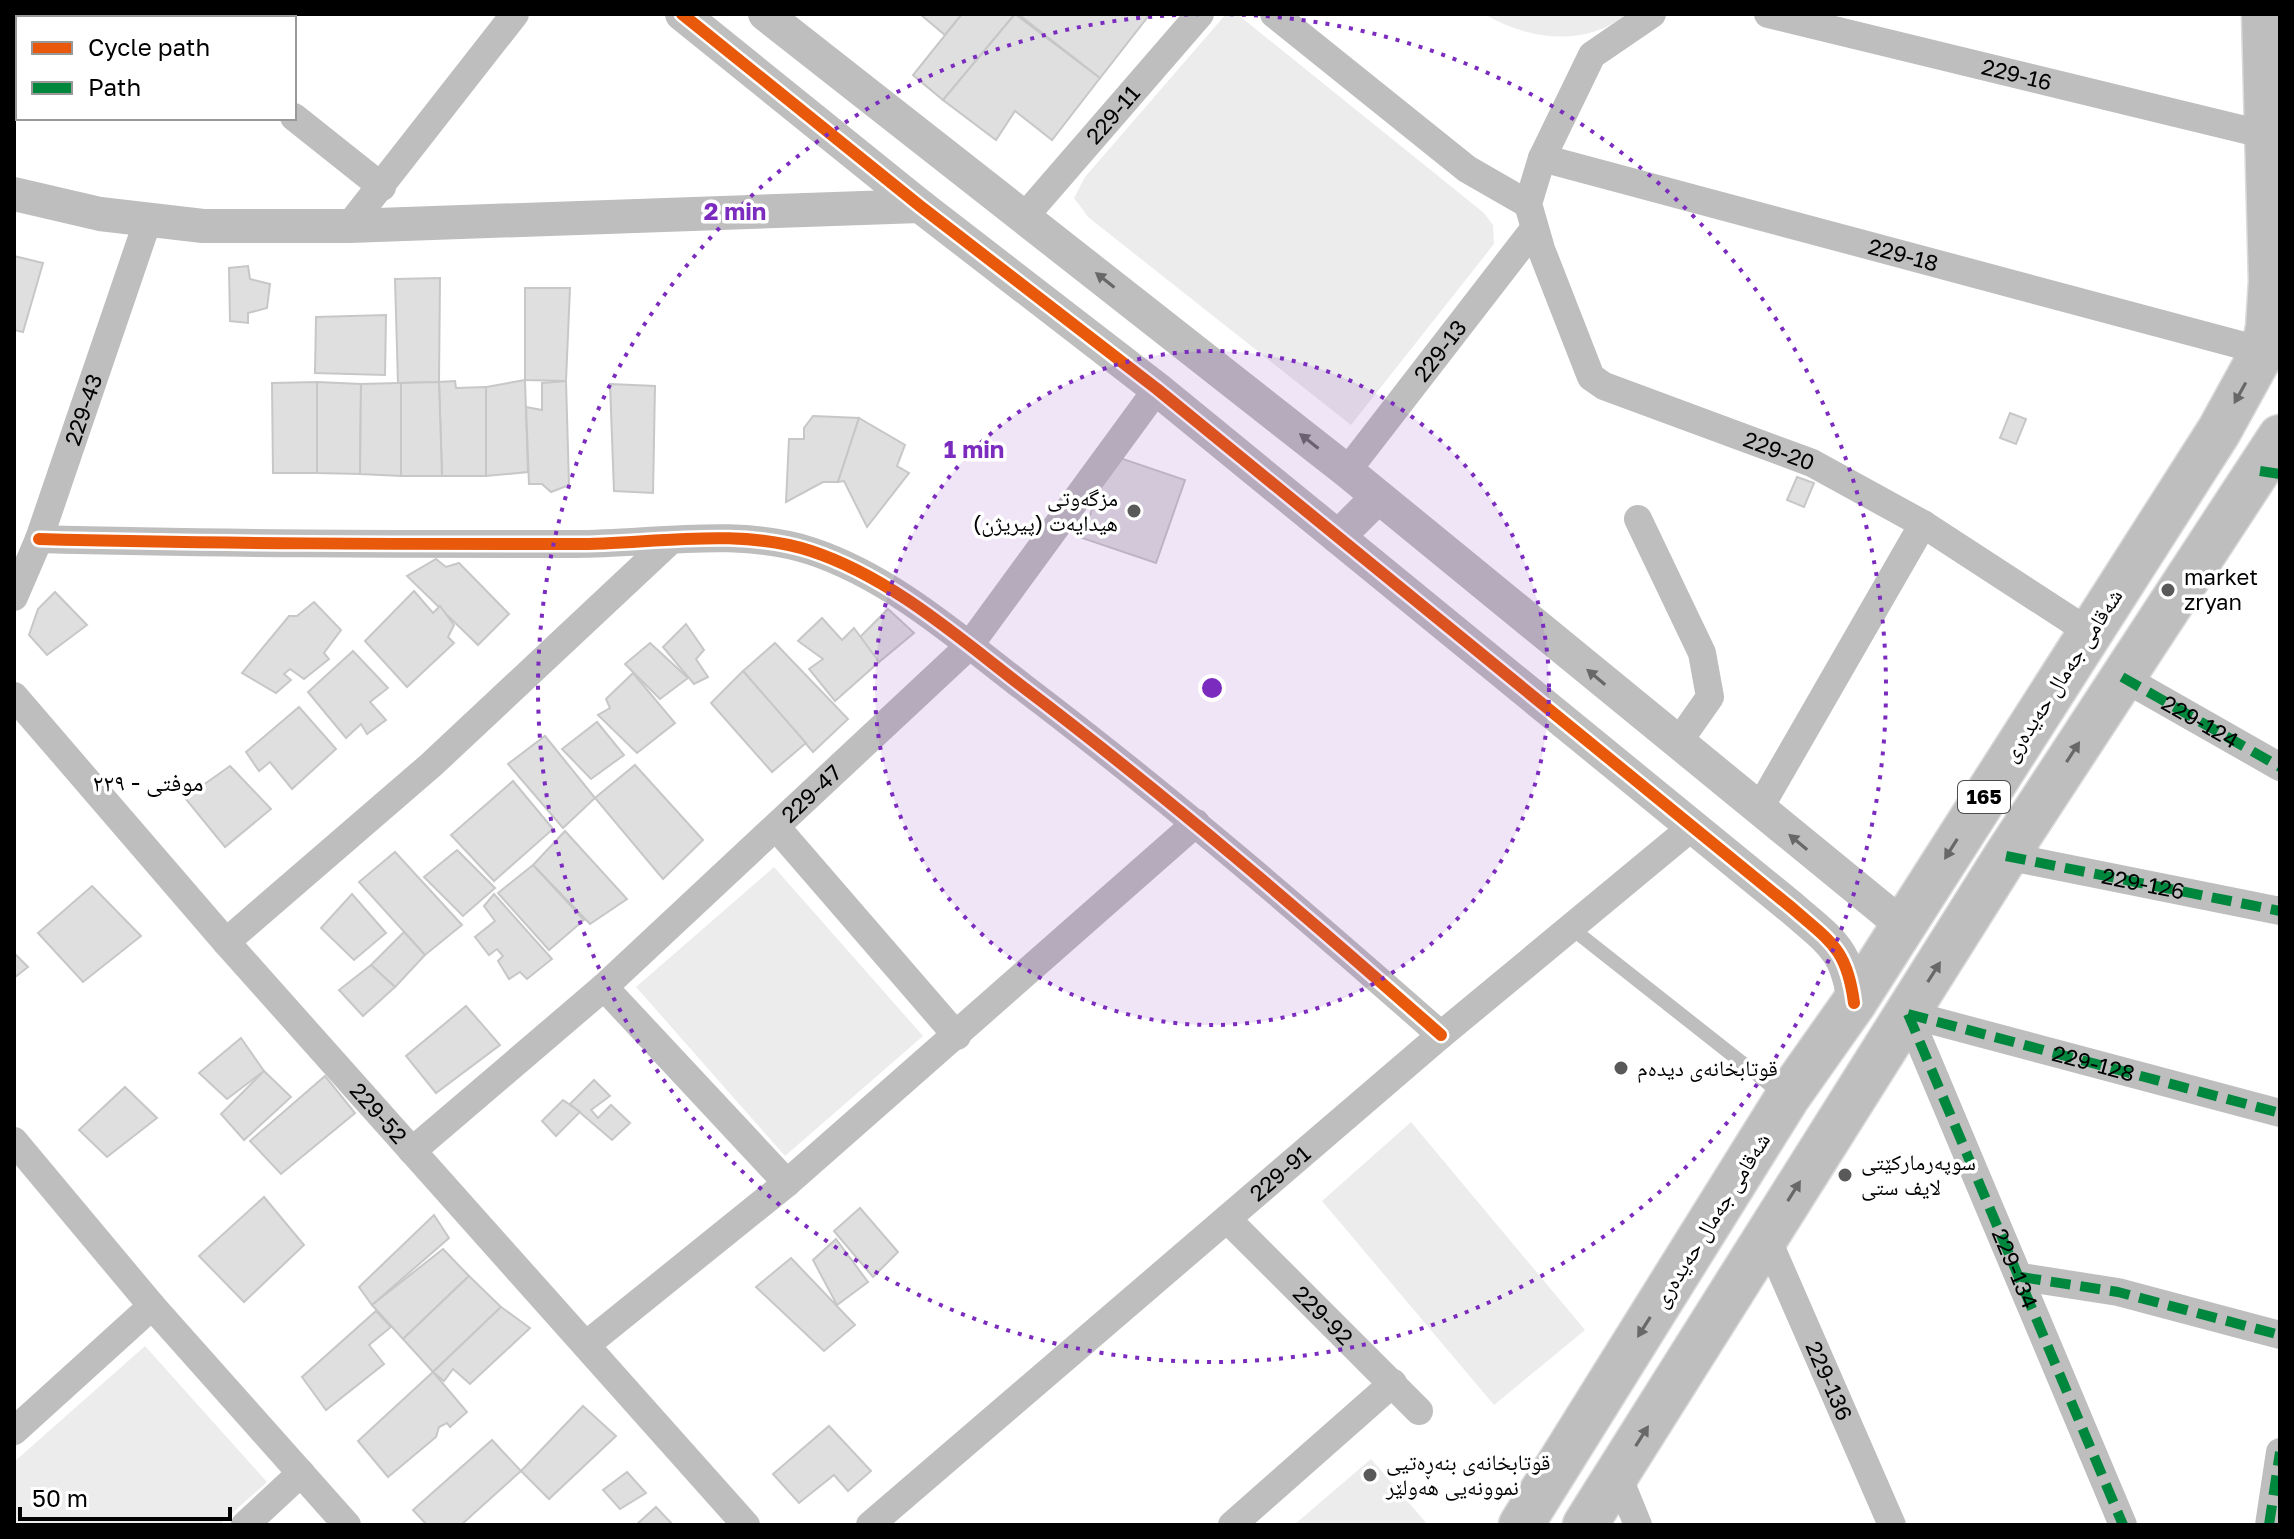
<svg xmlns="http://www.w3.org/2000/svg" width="2294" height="1539" font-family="'Golos Text','Noto Naskh Arabic',sans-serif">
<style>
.green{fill:#ececec}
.building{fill:#dfdfdf;stroke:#c7c7c7;stroke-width:2}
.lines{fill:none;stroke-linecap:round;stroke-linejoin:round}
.primary-casing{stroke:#dbdbdb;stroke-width:47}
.service{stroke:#bebebe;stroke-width:14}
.minor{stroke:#bebebe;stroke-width:28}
.tertiary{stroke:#bebebe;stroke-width:34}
.primary{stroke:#bebebe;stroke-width:44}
.quiet{stroke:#00873e;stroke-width:10;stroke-dasharray:20 10;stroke-linecap:butt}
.cycleway-casing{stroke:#fff;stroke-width:17}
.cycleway{stroke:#e8590c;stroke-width:12}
.oneway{fill:#686868}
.ring{fill:none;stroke:#7b2cbf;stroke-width:4;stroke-dasharray:4 8}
.poi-dot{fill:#595959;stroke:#fff;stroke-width:3}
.labels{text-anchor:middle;stroke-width:7;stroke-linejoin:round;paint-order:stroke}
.shield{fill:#fff;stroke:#4c4c4c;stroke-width:2}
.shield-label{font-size:20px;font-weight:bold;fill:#000}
.street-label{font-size:22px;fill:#000;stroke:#fff}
.poi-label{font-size:22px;fill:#000;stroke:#fff;text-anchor:start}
.neighbourhood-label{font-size:24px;fill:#000;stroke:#fff}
.centre{fill:#7b2cbf;stroke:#fff;stroke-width:4}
.ring-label{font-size:24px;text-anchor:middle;font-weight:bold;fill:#7b2cbf;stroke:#fff;stroke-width:7;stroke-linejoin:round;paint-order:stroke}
</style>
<rect width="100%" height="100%" fill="#fff"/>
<g class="green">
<polygon points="1226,14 1237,14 1484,213 1493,225 1494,244 1351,425 1088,217 1074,198 1085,177"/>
<path d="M1484,14h143c-43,34 -98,26 -143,0z"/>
<polygon points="774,867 923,1036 785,1156 636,987"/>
<polygon points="1411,1122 1585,1330 1494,1405 1322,1201"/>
<polygon points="145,1346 267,1482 219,1525 14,1525 14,1462"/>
<polygon points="1371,1459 1428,1525 1294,1525"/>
</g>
<g class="building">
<polygon points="920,14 962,14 945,35"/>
<polygon points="962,14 1015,14 943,100 913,75"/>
<polygon points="1015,14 1100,78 1052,140 1015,111 996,140 943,100"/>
<polygon points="1018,14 1150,14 1100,78"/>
<polygon points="14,256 43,263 23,332 14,330"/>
<polygon points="248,266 250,279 270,284 267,308 248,313 248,323 230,321 229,268"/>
<polygon points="440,278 439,382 398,383 395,279"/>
<polygon points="525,288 570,288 566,381 525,380"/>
<polygon points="386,315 385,375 315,373 316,317"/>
<polygon points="525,380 528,472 486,476 486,387"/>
<polygon points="455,381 456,388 486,387 486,476 442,476 439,382"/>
<polygon points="566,381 569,485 551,492 542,484 529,484 526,407 542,410 542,383"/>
<polygon points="317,382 317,473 273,473 272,383"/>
<polygon points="317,382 361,384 360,474 317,473"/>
<polygon points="439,382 442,476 401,476 401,383"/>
<polygon points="398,383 401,383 401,476 360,474 361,384"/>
<polygon points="610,384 655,386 653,493 614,491"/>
<polygon points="2010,413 2026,419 2016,444 2000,438"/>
<polygon points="813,416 859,418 838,482 823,482 786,502 789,439 804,439 804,428"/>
<polygon points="859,418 905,445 897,466 909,473 867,527 844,481 838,482"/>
<polygon points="1111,455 1185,480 1156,563 1082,538"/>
<polygon points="1797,477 1814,483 1804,507 1787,500"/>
<polygon points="436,559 446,567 459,563 509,614 478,645 407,576"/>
<polygon points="414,591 433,613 440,606 454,625 448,637 454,643 407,687 365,641"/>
<polygon points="55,592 87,625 47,655 29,635 38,609"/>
<polygon points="314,602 341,630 324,653 329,659 304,679 290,669 284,674 291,680 276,693 242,673 289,616 297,616"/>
<polygon points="888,609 914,633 879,662 860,637"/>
<polygon points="822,618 842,640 854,628 879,662 835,701 809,669 823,659 798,641"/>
<polygon points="686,624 704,650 696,659 708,677 694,684 663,647"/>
<polygon points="650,643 688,678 660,699 625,664"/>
<polygon points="775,643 848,719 813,752 743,671"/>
<polygon points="353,651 388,688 370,702 386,720 367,734 361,724 346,738 308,692"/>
<polygon points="743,671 806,743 772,772 711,703"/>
<polygon points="633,673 675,723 637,753 598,715 610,708 606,699"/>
<polygon points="299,707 336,749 292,789 270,762 259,771 246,752"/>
<polygon points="597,722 624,755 591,779 562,749"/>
<polygon points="545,736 595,798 563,828 508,764"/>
<polygon points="635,765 703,840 663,879 595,798"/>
<polygon points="230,766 271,809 225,847 185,798"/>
<polygon points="513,781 553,829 494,881 451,835"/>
<polygon points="565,831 627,899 590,924 533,865"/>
<polygon points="457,850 495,888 463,916 424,877"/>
<polygon points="395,852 462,925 425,955 359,882"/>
<polygon points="533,865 584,920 549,950 498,893"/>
<polygon points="92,886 141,936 83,982 38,933"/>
<polygon points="352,894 386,933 354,960 321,928"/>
<polygon points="494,894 552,959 527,979 520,972 509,979 498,961 503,956 497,949 489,955 475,937 495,921 484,906"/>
<polygon points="404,932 425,955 395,987 371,965"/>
<polygon points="14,953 28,967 14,978"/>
<polygon points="371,965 395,987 363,1016 339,990"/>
<polygon points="466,1006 500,1045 436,1093 406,1056"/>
<polygon points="241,1038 264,1071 227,1099 199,1073"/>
<polygon points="264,1071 291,1097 244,1140 221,1114"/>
<polygon points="325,1076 355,1113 281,1174 250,1141"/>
<polygon points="594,1080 610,1096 591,1110 598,1118 611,1105 630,1123 612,1140 570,1104"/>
<polygon points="125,1087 157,1118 107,1157 79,1130"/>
<polygon points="563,1100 580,1112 556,1136 542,1121"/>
<polygon points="264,1197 304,1245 244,1302 199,1256"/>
<polygon points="860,1208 898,1252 873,1277 834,1231"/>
<polygon points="434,1215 449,1238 372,1305 359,1287"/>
<polygon points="836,1239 868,1282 837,1305 813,1260"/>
<polygon points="443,1249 469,1276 403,1339 372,1305"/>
<polygon points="791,1258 855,1325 824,1351 756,1287"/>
<polygon points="469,1276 501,1307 433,1372 403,1339"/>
<polygon points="501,1307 530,1328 470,1384 453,1369 444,1381 433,1372"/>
<polygon points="376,1311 391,1327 369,1345 384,1364 326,1410 302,1377"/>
<polygon points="433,1372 467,1412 450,1427 447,1423 439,1427 436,1437 388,1477 358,1441"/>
<polygon points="583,1406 616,1436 549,1499 521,1471"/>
<polygon points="829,1426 871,1471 848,1491 834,1475 799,1503 773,1474"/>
<polygon points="492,1440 521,1471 461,1525 427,1525 413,1510"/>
<polygon points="627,1472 646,1493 620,1509 603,1490"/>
<polygon points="656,1507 673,1525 636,1525"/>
</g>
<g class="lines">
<defs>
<g id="primary">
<polyline points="1521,1525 1787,1098 1854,1003 2219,431 2263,351 2268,328 2271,281 2264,14"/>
<polyline points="1585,1525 2006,856 2280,437"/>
</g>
</defs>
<use href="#primary" class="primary-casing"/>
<polyline class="service" points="1570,927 1783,1095"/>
<g class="minor">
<polyline points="166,14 171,18"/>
<polyline points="1274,14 1467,169 1528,204"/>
<path id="s1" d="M1652,14l-60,41 -50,103 -14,46 13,45 50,128 13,9 208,77 111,61 166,108"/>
<path id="s2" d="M1768,14l498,121"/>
<polyline points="294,117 382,187"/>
<path id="s3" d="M1542,158l721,193"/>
<path id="s4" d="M1025,216l175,-202"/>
<polyline points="349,226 515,14"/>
<path id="s5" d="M1347,471l187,-242"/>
<polyline points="1638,519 1702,653 1710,697 1677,744"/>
<path d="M39,539c179,5 358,5 537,5 75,0 162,-17 235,7 79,26 147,86 212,136 145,110 282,228 418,348"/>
<path id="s6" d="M14,597l25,-58 109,-319"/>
<polyline points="2122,677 2280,767"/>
<path id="s7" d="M14,696l212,246 520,583"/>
<polyline points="1759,809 1923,524"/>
<polyline points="777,828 957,1036"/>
<path id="s8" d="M2006,856l274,55"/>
<polyline points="226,942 431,765 669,542"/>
<polyline points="604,987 787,1183"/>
<path id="s9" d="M1908,1014l215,511"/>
<path id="s10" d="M1908,1014l372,99"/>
<polyline points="14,1141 152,1306 347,1525"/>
<path id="s11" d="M412,1151l192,-164 365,-341 188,-257"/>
<path id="s12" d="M1227,1219l192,192"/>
<path id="s13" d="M1766,1236l126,289"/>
<polyline points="2021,1277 2118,1292 2280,1335"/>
<polyline points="586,1345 787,1183 1196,823"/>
<polyline points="14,1431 152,1306"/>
<polyline points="1618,1476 1638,1525"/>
<polyline points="245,1525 301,1473"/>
<path id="s14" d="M870,1525l571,-490 251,-208"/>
<polyline points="1232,1525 1393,1383"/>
<polyline points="2269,1525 2280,1452"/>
</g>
<g class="tertiary">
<path d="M682,14l238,192 237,183 635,519c39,34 55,41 62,95"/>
<polyline points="765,14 1347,471 1902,925"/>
<polyline points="14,194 100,214 203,226 349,226 920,206"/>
<polyline points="1338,537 1378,497"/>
</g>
<use href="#primary" class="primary"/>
<g class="quiet">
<polyline points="2260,471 2280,474"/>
<path id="s15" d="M2122,677l158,90"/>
<polyline points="2006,856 2280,911"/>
<polyline points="1908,1014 2123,1525"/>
<polyline points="1908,1014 2280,1113"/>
<polyline points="2021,1277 2118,1292 2280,1335"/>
<polyline points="2269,1525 2280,1452"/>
</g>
<defs>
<g id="cycleway">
<path d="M682,14l238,192 237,183 635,519c39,34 55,41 62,95"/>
<path d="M39,539c179,5 358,5 537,5 75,0 162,-17 235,7 79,26 147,86 212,136 145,110 282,228 418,348"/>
</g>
</defs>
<use href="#cycleway" class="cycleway-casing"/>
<use href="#cycleway" class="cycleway"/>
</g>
<defs><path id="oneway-solid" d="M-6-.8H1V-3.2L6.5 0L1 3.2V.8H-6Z" transform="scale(2)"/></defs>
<g class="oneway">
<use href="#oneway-solid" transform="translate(1105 280) rotate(-142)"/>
<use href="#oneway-solid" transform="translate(2240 393) rotate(119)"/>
<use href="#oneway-solid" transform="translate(1309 441) rotate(-142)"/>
<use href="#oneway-solid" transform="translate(1596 677) rotate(-140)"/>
<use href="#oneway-solid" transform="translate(2073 752) rotate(-57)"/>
<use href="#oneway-solid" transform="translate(1798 842) rotate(-140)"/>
<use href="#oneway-solid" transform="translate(1951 849) rotate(122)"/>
<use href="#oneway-solid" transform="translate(1934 972) rotate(-58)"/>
<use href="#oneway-solid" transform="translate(1794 1191) rotate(-58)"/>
<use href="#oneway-solid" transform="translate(1644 1327) rotate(122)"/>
<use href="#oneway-solid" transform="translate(1642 1436) rotate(-58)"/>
</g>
<circle cx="1212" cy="688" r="337" fill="#7b2cbf" fill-opacity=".12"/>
<g class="ring">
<circle cx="1212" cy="688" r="337"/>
<path d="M1218 14A674 674 0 1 1 1206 14"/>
</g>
<g class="poi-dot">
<circle cx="1134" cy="511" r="8"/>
<circle cx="2168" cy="590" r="8"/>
<circle cx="1621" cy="1068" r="8"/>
<circle cx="1845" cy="1175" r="8"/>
<circle cx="1370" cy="1475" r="8"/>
</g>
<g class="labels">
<rect class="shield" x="1958" y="781" width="52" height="32" rx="6"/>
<g class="shield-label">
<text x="1984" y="804">165</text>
</g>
<g class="street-label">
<text dy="8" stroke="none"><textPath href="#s2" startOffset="256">229-16</textPath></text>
<text dy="8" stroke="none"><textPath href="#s4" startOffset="134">229-11</textPath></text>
<text dy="8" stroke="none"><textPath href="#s3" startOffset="374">229-18</textPath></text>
<text dy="8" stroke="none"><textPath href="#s5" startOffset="152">229-13</textPath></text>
<text dy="8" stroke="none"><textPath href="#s6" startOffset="200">229-43</textPath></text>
<text dy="8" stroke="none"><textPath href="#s1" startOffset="622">229-20</textPath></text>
<text transform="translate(2062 675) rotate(-57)" y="8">شەقامی جەمال حەیدەری</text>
<text dy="8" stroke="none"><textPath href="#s15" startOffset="90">229-124</textPath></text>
<text dy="8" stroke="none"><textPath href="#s11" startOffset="536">229-47</textPath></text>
<text dy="8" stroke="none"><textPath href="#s8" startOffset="140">229-126</textPath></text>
<text dy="8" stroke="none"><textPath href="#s10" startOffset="192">229-128</textPath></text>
<text dy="8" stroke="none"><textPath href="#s7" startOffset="554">229-52</textPath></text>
<text dy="8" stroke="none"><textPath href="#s14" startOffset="540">229-91</textPath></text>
<text transform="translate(1711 1220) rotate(-58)" y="8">شەقامی جەمال حەیدەری</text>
<text dy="8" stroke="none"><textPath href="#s9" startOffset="276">229-134</textPath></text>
<text dy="8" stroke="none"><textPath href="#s12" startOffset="136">229-92</textPath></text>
<text dy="8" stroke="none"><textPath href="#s13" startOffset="158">229-136</textPath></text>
</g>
<g class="poi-label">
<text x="1118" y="506" text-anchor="end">مزگه‌وتی<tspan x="1118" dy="25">هیدایه‌ت (پیریژن)</tspan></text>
<text x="2184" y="585">market<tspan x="2184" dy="25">zryan</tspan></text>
<text x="1637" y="1076">قوتابخانەی دیدەم</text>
<text x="1861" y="1170">سوپەرمارکێتی<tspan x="1861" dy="25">لایف ستی</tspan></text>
<text x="1386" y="1470">قوتابخانەی بنەڕەتیی<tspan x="1386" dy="25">نموونەیی هەولێر</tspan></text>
</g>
<g class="neighbourhood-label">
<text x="148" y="791">موفتی - ٢٢٩</text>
</g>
</g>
<circle cx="1212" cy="688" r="12" class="centre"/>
<g class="ring-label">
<text x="735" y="220">2 min</text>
<text x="974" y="458">1 min</text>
</g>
<rect width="2294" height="1539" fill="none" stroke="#000000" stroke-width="32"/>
<rect x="16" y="16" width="280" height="104" fill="#ffffff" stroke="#999999" stroke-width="2"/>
<rect x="32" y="42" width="40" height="12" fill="#e8590c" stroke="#999999" stroke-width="2"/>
<text x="88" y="56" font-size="24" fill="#000000">Cycle path</text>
<rect x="32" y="82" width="40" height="12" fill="#00873e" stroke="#999999" stroke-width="2"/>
<text x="88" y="96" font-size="24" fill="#000000">Path</text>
<path d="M20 1507v12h210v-12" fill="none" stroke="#000000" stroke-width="4"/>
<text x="32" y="1507" font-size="24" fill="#000000" stroke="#ffffff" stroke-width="6" paint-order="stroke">50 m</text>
</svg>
